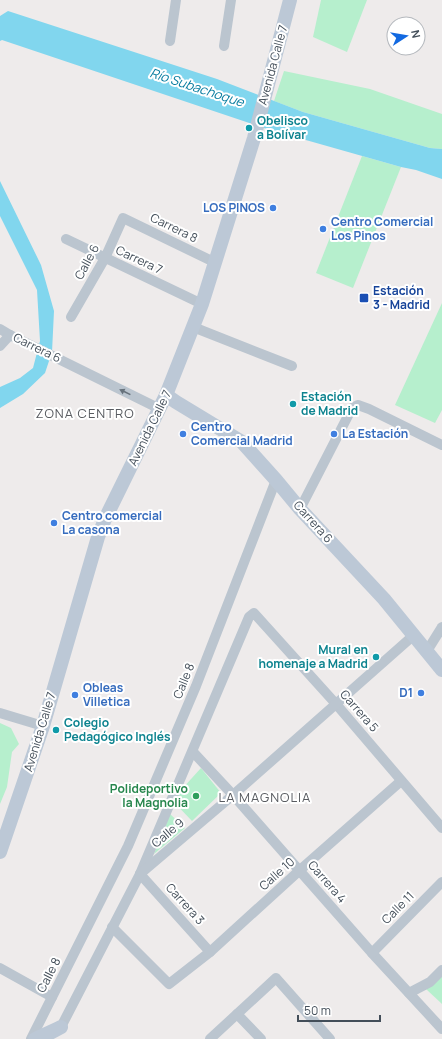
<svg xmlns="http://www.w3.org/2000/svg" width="442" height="1039" font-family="Manrope,sans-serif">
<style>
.green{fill:#b6efcd}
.water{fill:#81d6ee}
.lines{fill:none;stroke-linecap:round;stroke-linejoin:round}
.street{stroke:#bbc5cf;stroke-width:10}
.secondary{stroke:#bcc8d6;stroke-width:14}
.oneway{fill:#67727c}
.culture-dot{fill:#0f9aa8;stroke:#fff;stroke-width:1.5}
.shop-dot{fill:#3f7fe0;stroke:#fff;stroke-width:1.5}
.transit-dot{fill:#1a4fb4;stroke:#fff;stroke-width:1.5}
.leisure-dot{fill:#2e9e5b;stroke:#fff;stroke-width:1.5}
.labels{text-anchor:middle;stroke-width:4;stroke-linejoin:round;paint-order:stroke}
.street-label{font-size:12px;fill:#434e59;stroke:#fff}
.culture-label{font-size:12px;font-weight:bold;fill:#0d838f;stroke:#fff;text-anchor:start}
.shop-label{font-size:12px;font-weight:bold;fill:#366cbe;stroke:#fff;text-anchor:start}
.transit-label{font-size:12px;font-weight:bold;fill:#164399;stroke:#fff;text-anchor:start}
.leisure-label{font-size:12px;font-weight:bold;fill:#27864d;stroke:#fff;text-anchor:end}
.water-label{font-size:13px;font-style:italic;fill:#087da0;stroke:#fff}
.neighbourhood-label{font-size:13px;letter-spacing:1px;fill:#585b60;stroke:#fff}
</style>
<rect width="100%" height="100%" fill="#eeebeb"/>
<g class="green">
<polygon points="321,0 367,0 347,52 313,37"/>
<polygon points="284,71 370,89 442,114 442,149 430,148 303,112 274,101"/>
<polygon points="362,156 401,167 353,288 316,273"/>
<polygon points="442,303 442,410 435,423 395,405"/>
<polygon points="0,723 11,728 19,744 12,752 7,787 0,804"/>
<polygon points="201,768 221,793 192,821 172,800"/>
<polygon points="170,814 185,828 154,854"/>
<polygon points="442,974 442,1004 426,989"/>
</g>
<g class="water">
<polygon points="8,11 217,79 303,112 430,148 442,149 442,179 416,170 401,167 267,129 2,40 0,41 0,16"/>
<polygon points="0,181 41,265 54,311 52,352 45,373 23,394 0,408 0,387 20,378 33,368 40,341 37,290 0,216"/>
</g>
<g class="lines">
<g class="street">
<polyline points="170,41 176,0"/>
<polyline points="224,46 231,0"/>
<polyline points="66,239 202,304"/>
<polyline points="71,317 105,258 123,218 214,262"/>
<polyline points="193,327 292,366"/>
<polyline points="0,329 10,335 160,409"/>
<polyline points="0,346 10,335"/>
<polyline points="300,509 352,408 358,405 369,409 442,445"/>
<polyline points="427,651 442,627"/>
<polyline points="0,713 43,726"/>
<polyline points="193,752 233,795 372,953 442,1029"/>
<polyline points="140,874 249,617 254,613 336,704 442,828"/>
<polyline points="140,874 210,952"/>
<polyline points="112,927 169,984 210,952 300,870 401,781"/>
<polyline points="372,953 442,882"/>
<polyline points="0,968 52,997"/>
<polyline points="409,993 430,982 442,970"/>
<polyline points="237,1014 261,1039"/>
<polyline points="61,1027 140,874 233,795 414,635"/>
<polyline points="31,1039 128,846 196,686 276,480"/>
<polyline points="210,1039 276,978 330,1039"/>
</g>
<g class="secondary">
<polyline points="166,395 176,402 242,442 276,480 300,509 384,599 442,670"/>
<polyline points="0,852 43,726 98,537 105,519 166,395 202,304 254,138 290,0"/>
<polyline points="35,1039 61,1027 39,1039"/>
</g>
</g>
<defs><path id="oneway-solid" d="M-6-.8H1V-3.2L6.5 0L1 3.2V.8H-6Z"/></defs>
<use class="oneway" href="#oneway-solid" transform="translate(125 392) rotate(-154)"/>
<g class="culture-dot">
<circle cx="249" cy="128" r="4"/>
<circle cx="293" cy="404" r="4"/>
<circle cx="376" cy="657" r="4"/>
<circle cx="56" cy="730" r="4"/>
</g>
<g class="shop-dot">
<circle cx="273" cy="208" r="4"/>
<circle cx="323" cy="229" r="4"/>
<circle cx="183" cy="434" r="4"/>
<circle cx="334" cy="434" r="4"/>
<circle cx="54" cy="523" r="4"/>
<circle cx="421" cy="693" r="4"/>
<circle cx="75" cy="695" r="4"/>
</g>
<rect class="transit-dot" x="359" y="293" width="10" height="10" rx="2"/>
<circle class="leisure-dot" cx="196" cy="796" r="4"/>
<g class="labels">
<g class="street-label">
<text transform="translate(273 65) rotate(-75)" y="4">Avenida Calle 7</text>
<text transform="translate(174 228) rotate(26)" y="4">Carrera 8</text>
<text transform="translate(139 260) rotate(25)" y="4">Carrera 7</text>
<text transform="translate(87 262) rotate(-62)" y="4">Calle 6</text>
<text transform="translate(37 348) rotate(26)" y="4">Carrera 6</text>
<text transform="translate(150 428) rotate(-64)" y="4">Avenida Calle 7</text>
<text transform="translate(313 522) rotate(48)" y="4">Carrera 6</text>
<text transform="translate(184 681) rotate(-68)" y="4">Calle 8</text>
<text transform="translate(359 711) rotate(49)" y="4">Carrera 5</text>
<text transform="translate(40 732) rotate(-73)" y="4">Avenida Calle 7</text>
<text transform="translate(168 833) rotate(-40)" y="4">Calle 9</text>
<text transform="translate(277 874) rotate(-42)" y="4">Calle 10</text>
<text transform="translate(327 882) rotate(49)" y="4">Carrera 4</text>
<text transform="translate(185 904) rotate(48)" y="4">Carrera 3</text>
<text transform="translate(398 908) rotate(-45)" y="4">Calle 11</text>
<text transform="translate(49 975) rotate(-63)" y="4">Calle 8</text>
</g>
<g class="culture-label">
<text x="257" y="125">Obelisco<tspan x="257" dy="14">a Bolívar</tspan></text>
<text x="301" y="401">Estación<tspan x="301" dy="14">de Madrid</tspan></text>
<text x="368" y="654" text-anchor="end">Mural en<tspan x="368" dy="14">homenaje a Madrid</tspan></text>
<text x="64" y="727">Colegio<tspan x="64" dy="14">Pedagógico Inglés</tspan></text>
</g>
<g class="shop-label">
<text x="265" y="212" text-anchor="end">LOS PINOS</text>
<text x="331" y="226">Centro Comercial<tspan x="331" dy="14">Los Pinos</tspan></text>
<text x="191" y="431">Centro<tspan x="191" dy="14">Comercial Madrid</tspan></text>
<text x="342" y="438">La Estación</text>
<text x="62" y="520">Centro comercial<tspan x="62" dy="14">La casona</tspan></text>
<text x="83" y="692">Obleas<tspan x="83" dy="14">Villetica</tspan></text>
<text x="413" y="697" text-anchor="end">D1</text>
</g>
<g class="transit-label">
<text x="373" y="295">Estación<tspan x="373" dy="14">3 - Madrid</tspan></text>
</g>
<g class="leisure-label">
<text x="188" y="793">Polideportivo<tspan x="188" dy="14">la Magnolia</tspan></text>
</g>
<g class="water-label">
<text transform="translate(197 87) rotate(18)" y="5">Río Subachoque</text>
</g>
<g class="neighbourhood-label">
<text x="85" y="418">ZONA CENTRO</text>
<text x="265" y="802">LA MAGNOLIA</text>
</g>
</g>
<g transform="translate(406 36) rotate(78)"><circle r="19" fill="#ffffff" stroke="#b4b8bd"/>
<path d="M0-3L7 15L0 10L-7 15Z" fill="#1269e1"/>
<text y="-6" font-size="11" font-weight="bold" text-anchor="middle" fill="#434e59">N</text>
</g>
<path d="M298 1015v6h82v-6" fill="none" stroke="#434e59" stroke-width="2"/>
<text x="304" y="1015" font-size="12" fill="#434e59" stroke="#ffffff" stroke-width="3" paint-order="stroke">50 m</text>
</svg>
